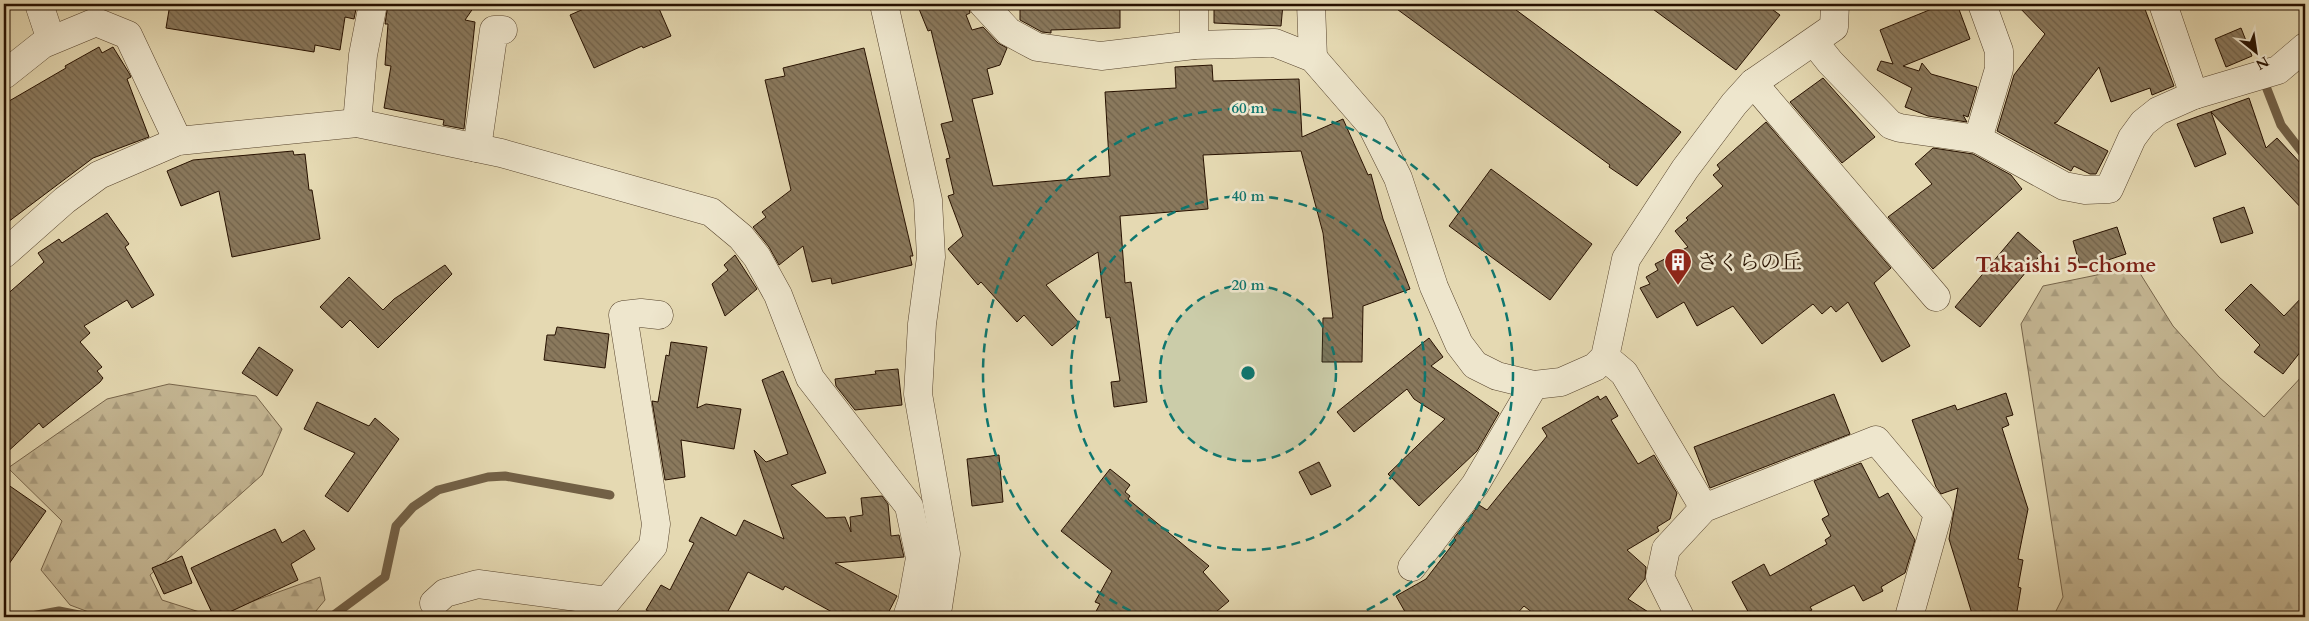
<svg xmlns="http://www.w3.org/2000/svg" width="2309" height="621" font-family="Cardo,'Noto Serif JP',serif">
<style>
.forest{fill:url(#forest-firs);stroke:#76644a}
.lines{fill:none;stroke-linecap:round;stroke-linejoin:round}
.stream{stroke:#726046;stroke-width:9}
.building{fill:url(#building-back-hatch);stroke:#271100}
.minor-casing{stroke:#56432c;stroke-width:29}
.minor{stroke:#eee6cd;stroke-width:28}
.ring{fill:none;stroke:#0f766e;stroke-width:2.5;stroke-dasharray:9 6}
.labels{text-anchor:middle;stroke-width:5;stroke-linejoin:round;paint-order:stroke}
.poi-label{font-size:21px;fill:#271100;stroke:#eee6cd;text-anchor:start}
.neighbourhood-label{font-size:22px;font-weight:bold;fill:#7a1f14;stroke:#eee6cd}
.centre{fill:#0f766e;stroke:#eee6cd;stroke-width:2.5}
.ring-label{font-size:15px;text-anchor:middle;font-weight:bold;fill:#0f766e;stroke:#eee6cd;stroke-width:5;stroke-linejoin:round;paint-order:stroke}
</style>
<defs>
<pattern id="forest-firs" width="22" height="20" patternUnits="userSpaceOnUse" patternTransform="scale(1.25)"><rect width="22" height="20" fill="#c5b794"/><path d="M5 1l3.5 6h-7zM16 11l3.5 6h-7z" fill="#a99c7e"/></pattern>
<pattern id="building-back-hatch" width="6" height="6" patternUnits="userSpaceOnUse" patternTransform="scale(1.25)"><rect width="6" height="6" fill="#8a795d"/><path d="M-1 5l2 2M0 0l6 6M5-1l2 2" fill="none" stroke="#71624a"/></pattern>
</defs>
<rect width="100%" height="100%" fill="#e5d9b2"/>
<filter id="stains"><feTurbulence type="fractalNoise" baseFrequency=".004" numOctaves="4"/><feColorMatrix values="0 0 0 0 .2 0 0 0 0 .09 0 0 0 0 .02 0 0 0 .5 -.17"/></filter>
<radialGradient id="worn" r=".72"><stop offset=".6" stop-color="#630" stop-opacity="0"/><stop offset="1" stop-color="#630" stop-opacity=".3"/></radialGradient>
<g class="forest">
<polygon points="2136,267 2173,326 2219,377 2264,417 2305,373 2305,616 2303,617 2053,617 2063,597 2021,324 2043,286"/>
<polygon points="169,384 256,396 282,429 262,475 150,575 162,600 212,616 320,577 325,600 311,617 102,617 70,605 41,570 62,521 8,468 107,399"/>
</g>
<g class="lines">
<g class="stream">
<polyline points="2265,84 2281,125 2305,156"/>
<polyline points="26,617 59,611 89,617"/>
<polyline points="331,617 385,577 396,526 413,507 438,490 488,477 505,476 610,495"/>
</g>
</g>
<g class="building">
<polygon points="170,4 357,4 354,19 345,17 340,50 315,45 314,52 166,28"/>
<polygon points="388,4 476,4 465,20 475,22 464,129 443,125 444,120 384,108 391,66 385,65 388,24 385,24"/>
<polygon points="595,4 657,4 671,36 643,48 642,46 594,68 570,15"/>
<polygon points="917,4 968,4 970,13 966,15 972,30 983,27 998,43 1007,48 1000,65 987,69 993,94 972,99 993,186 1110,176 1105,92 1176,88 1175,67 1212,65 1213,81 1299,79 1302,137 1343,119 1368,175 1371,174 1383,219 1410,289 1363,306 1362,362 1322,362 1323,318 1333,318 1323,233 1301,151 1203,155 1208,209 1120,216 1125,283 1131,282 1147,402 1114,407 1111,382 1120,381 1110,317 1106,318 1098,252 1046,285 1079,323 1052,346 1024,315 1017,322 981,282 978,285 948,249 963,236 948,196 954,194 946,159 950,158 941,124 953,121 931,30 928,31"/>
<polygon points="1093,4 1117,4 1117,9 1120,9 1120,28 1051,30 1051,33 1042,32 1020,20 1020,6 1093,8"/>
<polygon points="1214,4 1283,4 1281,26 1214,23"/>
<polygon points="1390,4 1508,4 1681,132 1637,186 1609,167 1610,165"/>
<polygon points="1646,4 1765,4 1780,15 1736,70"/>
<polygon points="1944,4 1957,4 1970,39 1903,66 1919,71 1922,63 1931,74 1977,87 1968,117 1963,115 1967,122 1928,116 1905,107 1912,88 1877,70 1881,61 1893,64 1880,30"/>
<polygon points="2016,4 2143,4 2174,86 2152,95 2150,88 2111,102 2099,67 2057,122 2054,123 2108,151 2096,174 2090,174 2074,166 2071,171 1997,131 2014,75 2045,34"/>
<polygon points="2241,28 2252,56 2226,67 2215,39"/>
<polygon points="99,47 102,53 113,47 129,73 131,77 127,79 149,137 93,158 4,225 4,104 66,68 65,66"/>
<polygon points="864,48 913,256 910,256 912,265 832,284 831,278 812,282 803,246 779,265 769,247 753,227 766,217 762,212 791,190 765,80 785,76 783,68"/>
<polygon points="1823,78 1875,137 1842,163 1790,102"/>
<polygon points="2249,98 2266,148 2277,138 2305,168 2305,212 2211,112 2226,154 2195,167 2177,124"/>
<polygon points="1766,122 1891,268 1874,283 1910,346 1882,362 1848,302 1836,312 1831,306 1822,314 1813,304 1762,344 1733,306 1697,326 1684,302 1657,318 1640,288 1650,284 1646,277 1658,270 1655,264 1688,247 1675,231 1688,220 1686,218 1723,186 1713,175 1720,169 1717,165"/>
<polygon points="1933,148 1973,154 2011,175 2022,189 1933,269 1888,217 1932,184 1915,164"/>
<polygon points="293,151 294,155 305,154 309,190 312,190 320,239 232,257 219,191 181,206 167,171 193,160"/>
<polygon points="1491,169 1592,244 1550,300 1449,226"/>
<polygon points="2244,207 2253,233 2221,243 2213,218"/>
<polygon points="107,213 129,244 125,247 154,295 132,308 127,300 84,326 90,333 80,342 102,367 97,371 103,378 100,382 43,428 39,423 4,455 4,297 44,262 38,253 59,239 62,243"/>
<polygon points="2117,227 2126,254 2081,269 2073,241"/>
<polygon points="2018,232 2042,253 1980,327 1955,307"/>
<polygon points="735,255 757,289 725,316 712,284 728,270 724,265"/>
<polygon points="445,265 452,274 378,348 350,320 342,328 320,307 349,277 383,310 394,299"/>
<polygon points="2251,284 2284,316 2305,294 2305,346 2283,374 2254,352 2260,345 2225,310"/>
<polygon points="557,327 609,334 605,368 544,360 547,335 555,335"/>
<polygon points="1429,338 1443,357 1431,366 1499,413 1477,451 1419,506 1388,474 1445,419 1414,399 1407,389 1354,432 1337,412"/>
<polygon points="671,342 707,347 697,408 706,404 741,409 734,449 681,440 685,477 665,480 652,401 658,402 666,355 669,356"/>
<polygon points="259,347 293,370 277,396 242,373"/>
<polygon points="898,369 902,405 855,410 836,386 835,379 876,374 875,371"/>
<polygon points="783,371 826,473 791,485 826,518 845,517 851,532 850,517 863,515 861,498 882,496 888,504 891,536 899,535 904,557 835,563 897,596 886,617 841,617 785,586 783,590 748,572 725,617 660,617 646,610 661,585 670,590 694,543 689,541 701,517 736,536 744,520 784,539 754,450 766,462 788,454 762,380"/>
<polygon points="2006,393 2013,415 2006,417 2009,425 2002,428 2028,509 2018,559 2023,560 2018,587 2021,588 2016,617 1973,617 1949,539 1958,488 1941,494 1936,487 1912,420 1955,405 1957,410"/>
<polygon points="1834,394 1850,434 1710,488 1694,447"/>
<polygon points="1598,396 1600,400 1606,396 1618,416 1611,420 1638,464 1654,455 1677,493 1670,519 1657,527 1659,531 1627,550 1646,567 1645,579 1628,599 1656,617 1538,617 1524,606 1514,617 1408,617 1396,596 1426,579 1456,540 1454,538 1479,505 1487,510 1547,436 1542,428"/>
<polygon points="317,402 369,426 375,418 399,439 348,512 325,496 355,453 304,429"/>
<polygon points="999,455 1003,502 972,506 967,459"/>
<polygon points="1319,462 1331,486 1311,495 1299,472"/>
<polygon points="1861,463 1879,498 1888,493 1915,540 1905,573 1881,587 1883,591 1863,601 1854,585 1810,607 1812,610 1798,617 1751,617 1732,582 1764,564 1770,576 1827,544 1825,540 1831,536 1822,519 1829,515 1814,481"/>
<polygon points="1110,469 1130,485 1125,492 1130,496 1128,499 1209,566 1203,572 1229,601 1210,617 1093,617 1100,604 1095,602 1112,571 1061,531"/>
<polygon points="4,482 46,511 4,571"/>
<polygon points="275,529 282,543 304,530 315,549 291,564 298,580 219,617 214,617 191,568"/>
<polygon points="182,556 192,583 164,594 152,568"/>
</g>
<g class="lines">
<defs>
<g id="minor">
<polyline points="39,4 51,40"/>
<polyline points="884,4 928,200 931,257 922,324 918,394 946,554 938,607 935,617"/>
<polyline points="983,4 1009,32 1037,47 1101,56 1194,45 1275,43 1313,58 1372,126 1398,178 1434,287 1459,344 1475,365 1497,376 1534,385 1561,382 1595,367 1605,357 1626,259 1685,169 1734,104 1753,83 1834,27 1835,4"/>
<polyline points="1311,4 1313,58"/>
<polyline points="2163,4 2194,95"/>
<polyline points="1814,42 1830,62 1891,125 1900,128 1978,139 2064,186 2085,190 2109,189 2132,138 2143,123 2158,111 2194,95 2278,70 2305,47"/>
<polyline points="1194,45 1194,4"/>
<polyline points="4,75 43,44 96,22 128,35 178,141"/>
<polyline points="1753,83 1936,297"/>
<polyline points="357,123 363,55 373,4"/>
<polyline points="1978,139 1999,69 1999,51 1982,4"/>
<polyline points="477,148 494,30 503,30"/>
<polyline points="4,254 65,200 99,175 178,141 357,123 501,153 711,212 741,237 757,257 778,295 810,378 909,506 920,558 912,602 907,617"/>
<polyline points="1605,357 1624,373 1704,508"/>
<polyline points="1412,567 1475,485 1534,385"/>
<polyline points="434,603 445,593 478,584 607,601 653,546 656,524 623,315 641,313 659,315"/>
<polyline points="1680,617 1660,577 1666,549 1704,508 1876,440 1938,514 1909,617"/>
</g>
</defs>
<use href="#minor" class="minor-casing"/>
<use href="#minor" class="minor"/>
</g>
<circle cx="1248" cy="373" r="88" fill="#0f766e" fill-opacity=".12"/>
<g class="ring">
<circle cx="1248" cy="373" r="88"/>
<circle cx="1248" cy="373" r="177"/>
<path d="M1144 617A265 265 0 1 1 1352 617"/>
</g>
<defs>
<symbol id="building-pin" viewBox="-11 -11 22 30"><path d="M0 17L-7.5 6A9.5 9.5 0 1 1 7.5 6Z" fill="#8f2418" stroke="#eee6cd"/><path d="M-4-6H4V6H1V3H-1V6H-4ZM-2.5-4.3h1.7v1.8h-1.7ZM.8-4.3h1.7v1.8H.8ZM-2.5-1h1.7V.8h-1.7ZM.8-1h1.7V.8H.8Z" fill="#fff"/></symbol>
</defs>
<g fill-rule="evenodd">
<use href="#building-pin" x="1662" y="246" width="32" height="43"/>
</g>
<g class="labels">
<g class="poi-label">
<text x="1697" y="269">さくらの丘</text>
</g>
<g class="neighbourhood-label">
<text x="2066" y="272">Takaishi 5-chome</text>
</g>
</g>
<circle cx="1248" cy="373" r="8" class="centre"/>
<g class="ring-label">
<text x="1248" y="113">60 m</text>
<text x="1248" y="201">40 m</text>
<text x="1248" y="290">20 m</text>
</g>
<rect width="2309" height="621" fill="none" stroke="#e5d9b2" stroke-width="20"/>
<rect x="5" y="5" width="2299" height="611" fill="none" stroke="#271100" stroke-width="2.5"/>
<rect x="10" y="10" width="2289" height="601" fill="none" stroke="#271100"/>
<g transform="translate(2256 52) rotate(150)" stroke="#eee6cd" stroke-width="4" paint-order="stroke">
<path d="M0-4L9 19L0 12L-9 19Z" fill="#271100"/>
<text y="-8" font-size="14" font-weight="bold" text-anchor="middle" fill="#271100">N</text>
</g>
<rect width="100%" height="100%" filter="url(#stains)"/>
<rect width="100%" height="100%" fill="url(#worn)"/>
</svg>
